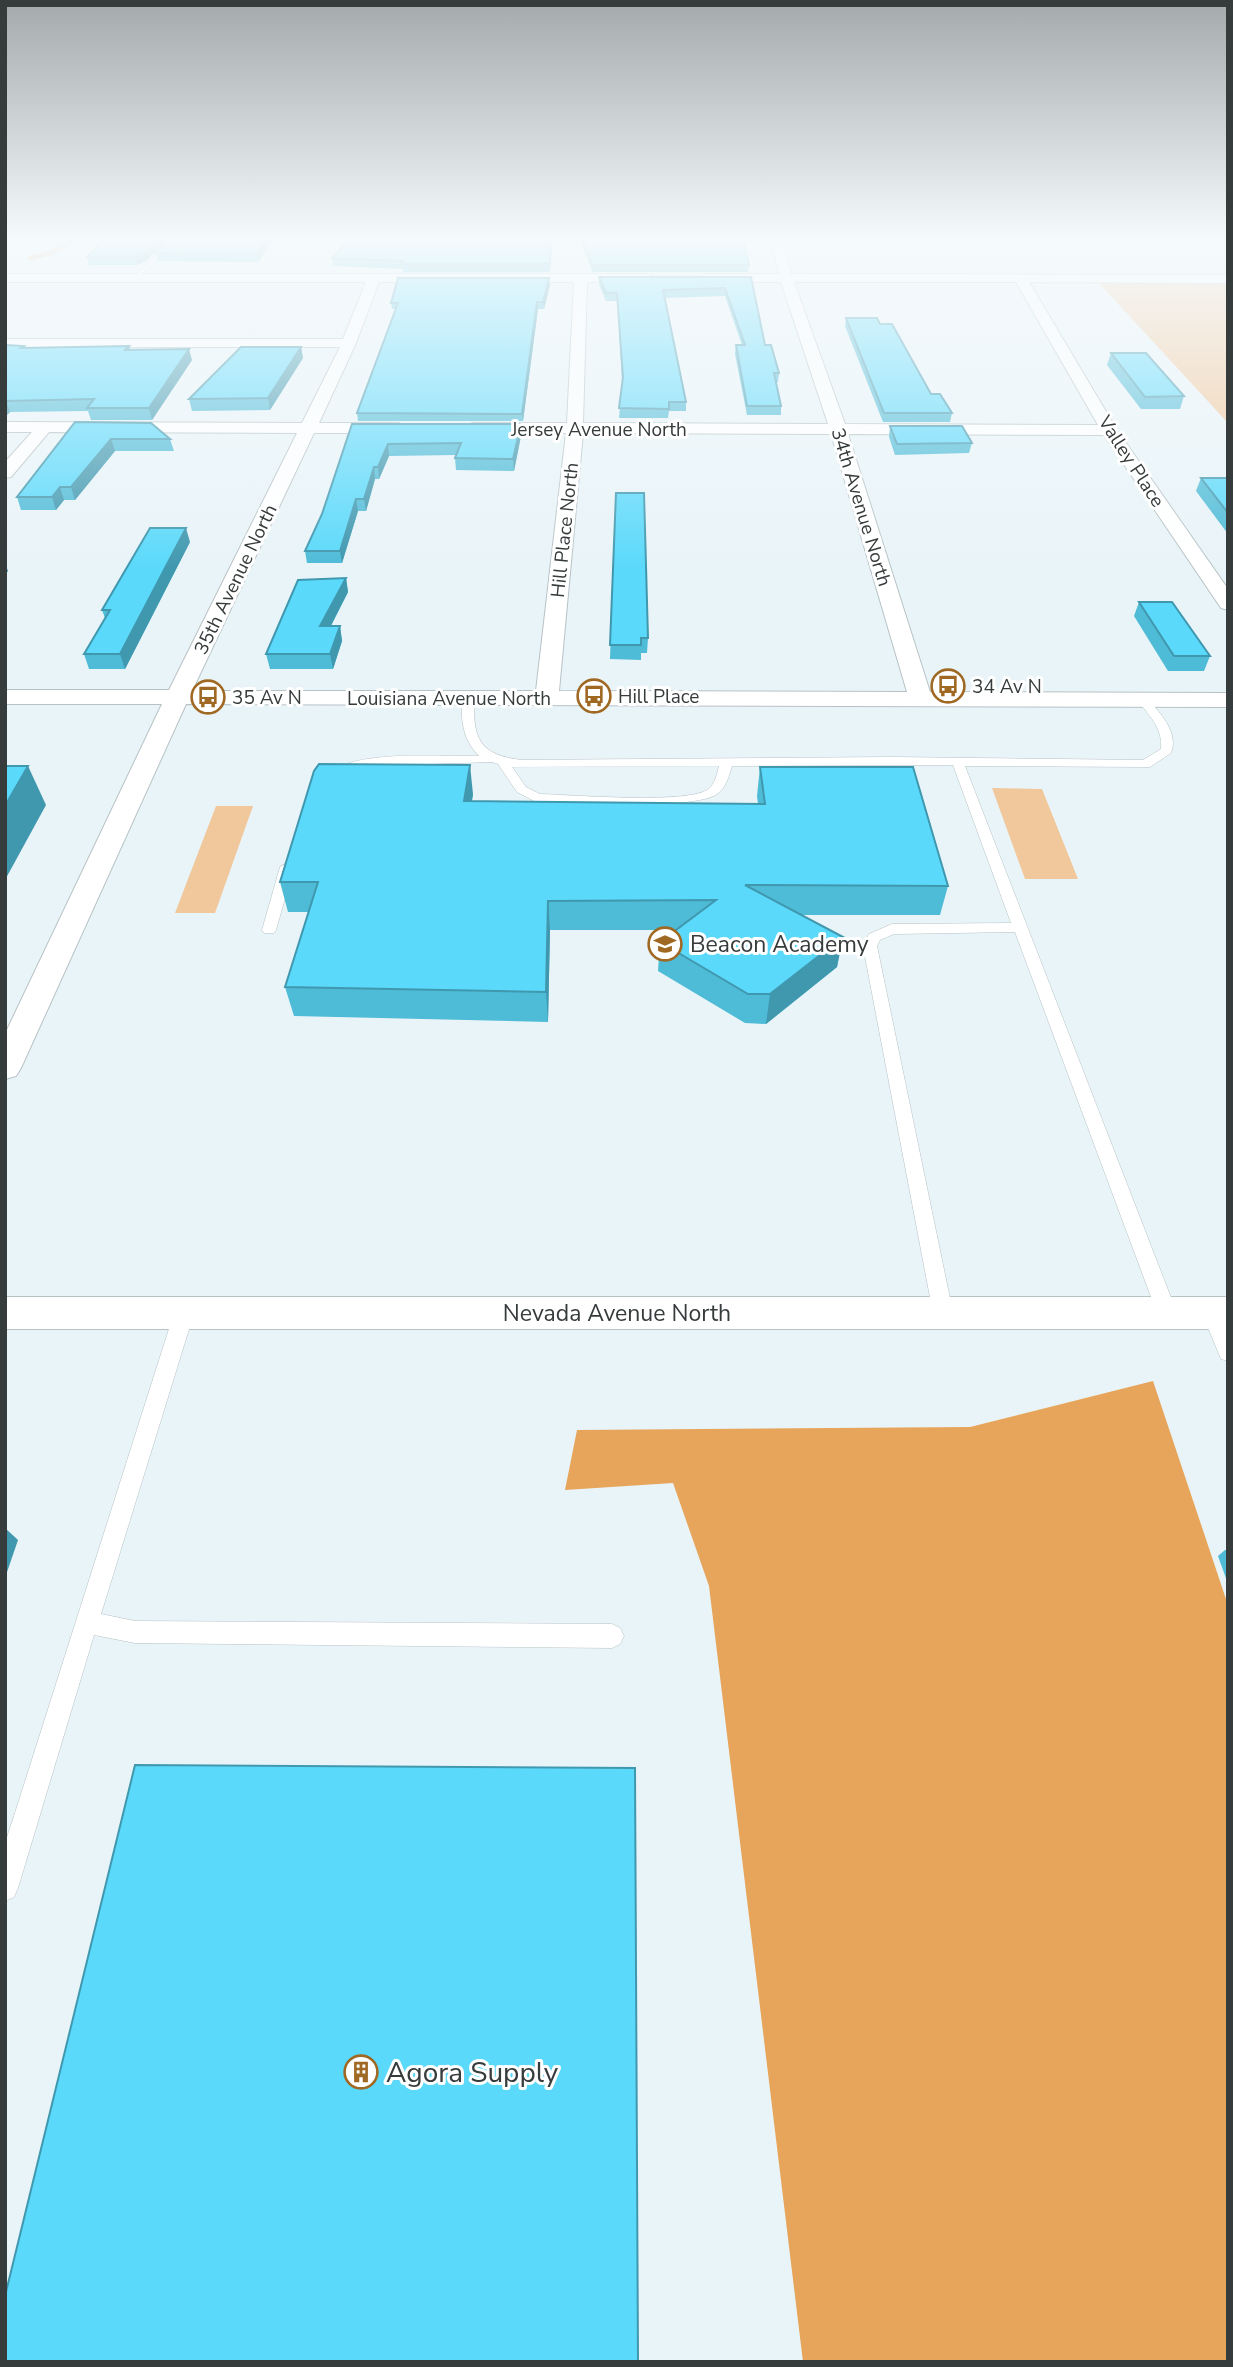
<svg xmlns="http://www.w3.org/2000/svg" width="1233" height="2367" viewBox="0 0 1233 2367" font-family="'Nunito Sans',sans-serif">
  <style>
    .green { fill: #f1c79c }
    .forest { fill: #e7a55b }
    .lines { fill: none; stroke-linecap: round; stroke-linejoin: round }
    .stream { stroke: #de9c53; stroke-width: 4.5 }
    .service-casing { stroke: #b7c2c5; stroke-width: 1 }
    .minor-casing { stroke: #b7c2c5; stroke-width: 2 }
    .tertiary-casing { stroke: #b7c2c5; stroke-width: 2 }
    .service { fill: #fff; fill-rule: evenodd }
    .minor { fill: #fff; fill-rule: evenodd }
    .tertiary { fill: #fff; fill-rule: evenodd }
    .wall { fill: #4ebbd7 }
    .shaded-wall { fill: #4098af }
    .building { fill: #5bd9fa; stroke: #4098af; stroke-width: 2 }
    .labels { text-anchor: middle; stroke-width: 6; stroke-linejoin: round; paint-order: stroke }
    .far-street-label { font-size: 19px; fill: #363b3c; stroke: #fff }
    .far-poi-label { font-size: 19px; fill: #363b3c; stroke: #fff; text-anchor: start }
    .poi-label { font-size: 23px; fill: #363b3c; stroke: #fff; text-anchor: start }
    .street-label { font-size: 23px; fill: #363b3c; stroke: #fff }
    .near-poi-label { font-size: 28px; fill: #363b3c; stroke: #fff; text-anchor: start }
  </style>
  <rect width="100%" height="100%" fill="#e9f4f8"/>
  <g class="green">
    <polygon points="1098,282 1228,282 1228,423"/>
    <polygon points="992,788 1042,789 1078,879 1025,879"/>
    <polygon points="216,806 253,806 215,913 175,913"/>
  </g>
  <polygon class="forest" points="1153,1381 1228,1605 1228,2362 803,2362 709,1586 673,1483 565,1490 577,1430 970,1427"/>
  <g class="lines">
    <polyline class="stream" points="30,258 51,253 80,237"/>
    <defs>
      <g id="service">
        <polygon points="173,237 179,237 137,279 133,279"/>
        <path d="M 468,695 L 474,698 C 473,739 479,755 522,760 L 892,757 L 1143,760 L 1161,749 C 1163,728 1149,715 1137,700 L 1147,698 C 1160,713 1179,732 1171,753 L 1150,767 L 965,766 L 1177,1313 L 1174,1319 L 1167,1321 L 1160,1319 L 1157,1313 L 1015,932 L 894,934 L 880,940 L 877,946 L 953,1313 L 950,1319 L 943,1321 L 936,1319 L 933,1313 L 863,946 L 869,934 L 892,924 L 1011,923 L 953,765 L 732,766 C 729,776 726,788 717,794 C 699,809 560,806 534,801 L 517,792 L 498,764 L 492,762 L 368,766 L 357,767 L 332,779 L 326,775 C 353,749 441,757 479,756 C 462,739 461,720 462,698 ZM 719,766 C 717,774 715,785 707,790 C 685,804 572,795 540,794 L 526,787 L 512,767 Z"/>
        <polygon points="287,863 294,867 276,930 274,933 264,933 262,930 280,867"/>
        <polygon points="184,1305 191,1307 194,1313 101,1614 135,1621 612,1624 620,1628 624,1636 620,1644 612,1648 135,1643 94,1635 18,1888 14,1897 5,1901 5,1843 14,1816 174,1313 177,1307"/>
        <polygon points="1212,1305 1219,1307 1228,1328 1228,1361 1221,1359 1202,1313 1205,1307"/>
      </g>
      <g id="minor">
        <path d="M 770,237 L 782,237 L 791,274 L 1228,275 L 1228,283 L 1029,282 L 1117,430 L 1228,589 L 1228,610 L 1221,608 L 1104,435 L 848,434 L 930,692 L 1228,693 L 1228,707 L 186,704 L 21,1068 L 16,1076 L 5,1079 L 5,1034 L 162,704 L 5,704 L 5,690 L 169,690 L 297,433 L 49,432 L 11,477 L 5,478 L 5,462 L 32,432 L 5,432 L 5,422 L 302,423 L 340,347 L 5,347 L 5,339 L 343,339 L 366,282 L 5,282 L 5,274 L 647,274 L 652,275 L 652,281 L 587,282 L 583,423 L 828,424 L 781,282 L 703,282 L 697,278 L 703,274 L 779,274 ZM 379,282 L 574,282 L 567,423 L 472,423 L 464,428 L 472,433 L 566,433 L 536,691 L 192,691 L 314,433 L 399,433 L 407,428 L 399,423 L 319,423 L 356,343 ZM 794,282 L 1016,282 L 1098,425 L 845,424 ZM 583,433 L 831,434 L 907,692 L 559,691 Z"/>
        <rect x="5" y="1297" width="1223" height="32"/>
      </g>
      <polygon id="tertiary" points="8,237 23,237 5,249"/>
    </defs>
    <use href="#service" class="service-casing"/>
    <use href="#minor" class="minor-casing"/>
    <use href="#tertiary" class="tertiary-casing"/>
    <use href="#service" class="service"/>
    <use href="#minor" class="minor"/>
    <use href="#tertiary" class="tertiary"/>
  </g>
  <g class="wall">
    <polygon points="108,237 171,237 146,261 137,265 89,265 87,257"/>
    <polygon points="173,237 552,237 550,272 403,272 403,269 333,266 332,258 350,239 273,239 258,262 158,261 156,253"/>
    <polygon points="578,237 742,237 749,265 748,272 593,272"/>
    <polygon points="599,277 751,277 765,345 779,373 778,382 776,382 781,406 781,415 747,415 735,354 736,345 742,345 725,296 664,298 686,402 686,411 669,411 668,418 619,418 622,381 617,301 606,301 599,285"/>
    <polygon points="550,285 544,309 538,309 523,421 358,421 357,413 396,309 392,309 391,303"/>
    <polygon points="846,318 880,324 931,394 952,413 950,422 883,422 845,326"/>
    <polygon points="5,345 24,346 25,348 129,346 131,350 192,360 152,420 91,420 88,411 10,412 5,417"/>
    <polygon points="301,347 303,358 270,410 192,411 189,399"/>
    <polygon points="1111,353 1184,396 1180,409 1141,409 1107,365"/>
    <polygon points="75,422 170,439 174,451 115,451 75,500 64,500 56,510 21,510 17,497"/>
    <polygon points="352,424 521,436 514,471 456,470 455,458 456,455 389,456 379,479 375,479 366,511 358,511 342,563 307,563 305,551 322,514"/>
    <polygon points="890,426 972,443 969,453 895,455 889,437"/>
    <polygon points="1201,478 1228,478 1228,534 1196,491"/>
    <polygon points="616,493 648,638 647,653 641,653 641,660 610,659"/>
    <polygon points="190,542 125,669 89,669 84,654 105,618 102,610"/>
    <polygon points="346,578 348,592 331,626 340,626 342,641 333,669 270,669 266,654"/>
    <polygon points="1139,602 1210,656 1204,671 1168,671 1134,616"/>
    <polygon points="760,767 948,886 940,915 801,915 843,937 837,967 766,1024 745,1023 658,971 660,942 676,930 550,930 548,1022 294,1016 285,987 309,912 288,912 280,882 473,794 472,801 758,804 757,796"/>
    <polygon points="1225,1550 1228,1550 1228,1584 1218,1556"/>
  </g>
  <g class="shaded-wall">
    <polygon points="161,237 171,237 146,261 137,265 134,257"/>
    <polygon points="268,237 273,237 273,239 258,262 257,254"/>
    <polygon points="549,278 550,285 544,309 543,302"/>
    <polygon points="537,302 538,309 523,421 522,414"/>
    <polygon points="301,347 303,358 270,410 268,398"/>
    <polygon points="189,349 192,360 152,420 149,408"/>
    <polygon points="6,400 10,412 5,417 5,401"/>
    <polygon points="521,424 521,436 514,471 513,459"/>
    <polygon points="111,439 115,451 75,500 71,487"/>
    <polygon points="388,444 389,456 379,479 378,467"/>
    <polygon points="374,467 375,479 366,511 364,499"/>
    <polygon points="60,487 64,500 56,510 52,497"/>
    <polygon points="356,499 358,511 342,563 340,551"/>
    <polygon points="186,528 190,542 125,669 120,654"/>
    <polygon points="5,563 8,571 5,575"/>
    <polygon points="346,578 348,592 323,641 320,626"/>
    <polygon points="340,626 342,641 333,669 330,654"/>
    <polygon points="470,765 473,794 467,830 464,801"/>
    <polygon points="28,766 46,805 5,880 5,806"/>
    <polygon points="548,901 550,930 548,1022 546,992"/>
    <polygon points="843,937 837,967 766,1024 770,994"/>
    <polygon points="5,1528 18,1540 5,1578"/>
  </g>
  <g class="building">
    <polygon points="108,237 161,237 144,253 134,257 87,257"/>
    <polygon points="173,237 268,237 257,254 156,253"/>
    <polygon points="353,237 551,237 550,264 402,264 403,261 332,258"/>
    <polygon points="581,237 742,237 749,265 593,265"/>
    <polygon points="599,277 751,277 765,345 771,345 779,373 774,373 781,406 747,406 736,345 745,345 725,288 663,290 686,402 669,402 669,409 619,408 623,377 617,293 606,293"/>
    <polygon points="398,278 549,278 543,302 537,302 522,414 357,413 398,303 391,303"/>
    <polygon points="846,318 877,318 880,324 892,324 931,394 940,394 952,413 884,413"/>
    <polygon points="5,345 24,346 21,348 129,346 125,350 189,349 149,408 87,408 94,399 5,401"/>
    <polygon points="241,347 301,347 268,398 189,399"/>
    <polygon points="1111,353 1146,353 1184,396 1145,397"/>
    <polygon points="75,422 151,423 170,439 111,439 71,487 60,487 52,497 17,497"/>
    <polygon points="352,424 521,424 513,459 455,458 461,443 388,444 378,467 374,467 364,499 356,499 340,551 305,551 322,514"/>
    <polygon points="890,426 962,426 972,443 897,444"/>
    <polygon points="1201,478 1228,478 1228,513"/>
    <polygon points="616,493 644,493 648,638 641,638 641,645 610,645"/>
    <polygon points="150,528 186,528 120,654 84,654 110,610 102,610"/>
    <polygon points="346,578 320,626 340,626 330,654 266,654 298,580"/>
    <polygon points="1139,602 1172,602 1210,656 1174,656"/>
    <polygon points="319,764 470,765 464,801 765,804 760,767 913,767 948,886 745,885 843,937 770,994 748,994 660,942 716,900 548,901 546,992 285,987 318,882 280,882 314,771"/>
    <polygon points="5,766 28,766 5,806"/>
    <polygon points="135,1765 635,1768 638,2362 5,2362 5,2296"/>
  </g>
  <linearGradient id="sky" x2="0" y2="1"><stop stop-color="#a4aaac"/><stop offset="0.42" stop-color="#f5fafc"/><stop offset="1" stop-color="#f5fafc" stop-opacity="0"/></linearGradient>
  <rect width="1233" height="568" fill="url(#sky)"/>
  <defs>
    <symbol id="bus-ring" viewBox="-11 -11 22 22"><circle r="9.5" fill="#fff" stroke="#9f6823" stroke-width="1.5"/><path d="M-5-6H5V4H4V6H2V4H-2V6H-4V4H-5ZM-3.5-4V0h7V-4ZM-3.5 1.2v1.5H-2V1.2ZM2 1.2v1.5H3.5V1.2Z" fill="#9f6823"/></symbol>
    <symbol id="school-ring" viewBox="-11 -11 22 22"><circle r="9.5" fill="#fff" stroke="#9f6823" stroke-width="1.5"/><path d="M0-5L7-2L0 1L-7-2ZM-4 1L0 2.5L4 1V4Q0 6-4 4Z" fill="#9f6823"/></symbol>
    <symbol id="building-ring" viewBox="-11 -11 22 22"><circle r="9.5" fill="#fff" stroke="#9f6823" stroke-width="1.5"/><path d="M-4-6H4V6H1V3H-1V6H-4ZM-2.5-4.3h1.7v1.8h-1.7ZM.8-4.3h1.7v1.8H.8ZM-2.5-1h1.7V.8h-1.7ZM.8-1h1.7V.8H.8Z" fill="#9f6823"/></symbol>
  </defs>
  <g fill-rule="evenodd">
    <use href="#bus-ring" x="929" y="667" width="38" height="38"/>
    <use href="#bus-ring" x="575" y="677" width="38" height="38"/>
    <use href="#bus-ring" x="189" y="678" width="38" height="38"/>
    <use href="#school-ring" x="646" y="925" width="38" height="38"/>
    <use href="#building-ring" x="342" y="2053" width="38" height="38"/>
  </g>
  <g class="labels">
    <g class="far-street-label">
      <text x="599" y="436">Jersey Avenue North</text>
      <text transform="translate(1132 461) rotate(57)" y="7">Valley Place</text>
      <text transform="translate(862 507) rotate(73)" y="7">34th Avenue North</text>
      <text transform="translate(564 530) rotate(-84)" y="7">Hill Place North</text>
      <text transform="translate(235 579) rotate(-64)" y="7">35th Avenue North</text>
      <text x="449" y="705">Louisiana Avenue North</text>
    </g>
    <g class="far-poi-label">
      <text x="972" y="693">34 Av N</text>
      <text x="618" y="703">Hill Place</text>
      <text x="232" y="704">35 Av N</text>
    </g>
    <g class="poi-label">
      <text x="690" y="952">Beacon Academy</text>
    </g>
    <g class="street-label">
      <text x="617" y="1321">Nevada Avenue North</text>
    </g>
    <g class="near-poi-label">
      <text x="386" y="2082">Agora Supply</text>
    </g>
  </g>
  <rect width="1233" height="2367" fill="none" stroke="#363b3c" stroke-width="14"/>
</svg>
